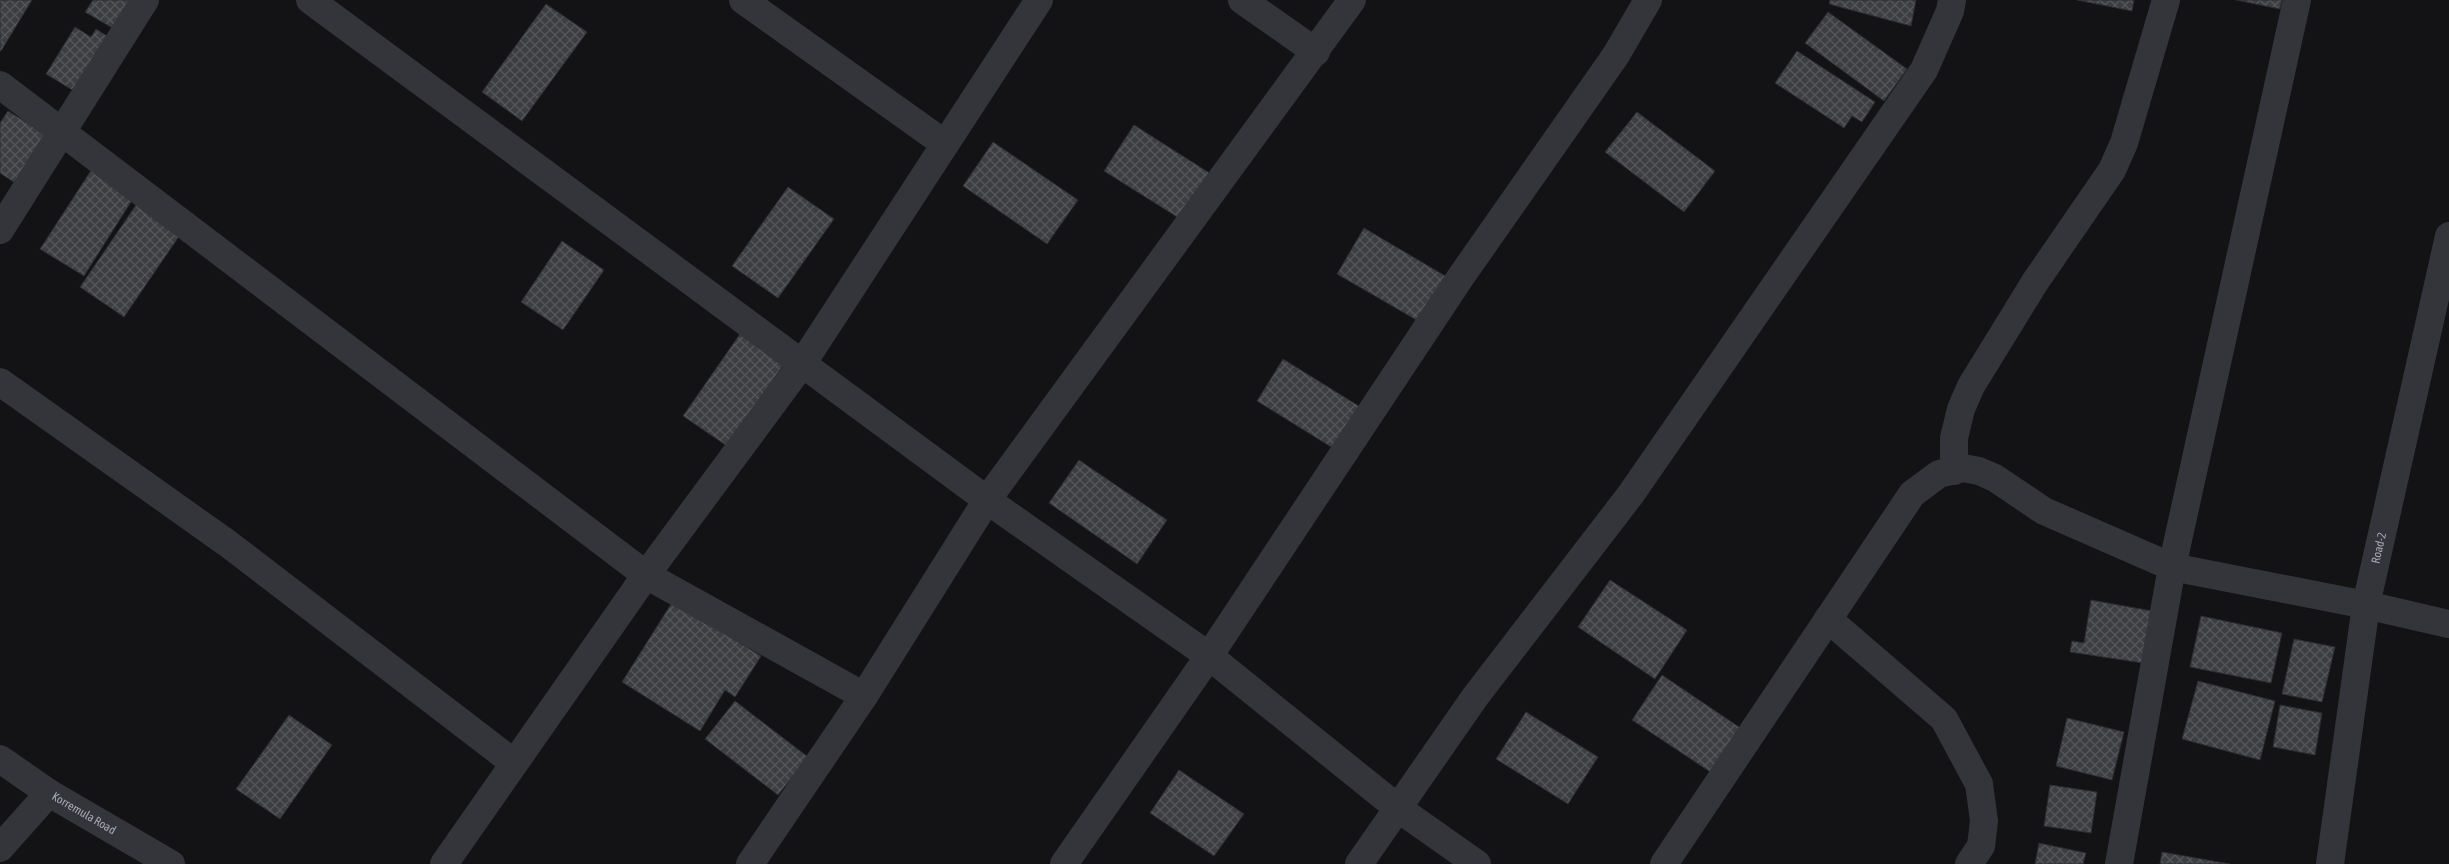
<svg xmlns="http://www.w3.org/2000/svg" width="2449" height="864" viewBox="0 0 2449 864" font-family="'Asap Condensed',sans-serif">
  <style>
    .building { fill: url(#building-cross-hatch); stroke: #2d2d31 }
    .lines { fill: none; stroke-linecap: round; stroke-linejoin: round }
    .minor { stroke: #34353a; stroke-width: 28 }
    .labels { text-anchor: middle; stroke-width: 4; stroke-linejoin: round; paint-order: stroke }
    .street-label { font-size: 12px; fill: #a5aab5; stroke: #0e0e10 }
  </style>
  <defs>
    <pattern id="building-cross-hatch" width="8" height="8" patternUnits="userSpaceOnUse" patternTransform="scale(1.25)"><rect width="8" height="8" fill="#3d3e42"/><path d="M0 0l8 8M0 8l8-8" fill="none" stroke="#56575b"/></pattern>
  </defs>
  <rect width="100%" height="100%" fill="#131315"/>
  <g class="building">
    <polygon points="0,0 32,0 1,51 0,51"/>
    <polygon points="93,0 135,0 116,30 85,12"/>
    <polygon points="1830,0 1916,0 1911,26 1829,4"/>
    <polygon points="2077,0 2134,0 2132,11"/>
    <polygon points="2236,0 2282,0 2280,9"/>
    <polygon points="546,4 587,32 522,121 482,92"/>
    <polygon points="1828,12 1907,69 1884,101 1805,43"/>
    <polygon points="75,27 91,37 96,29 113,40 79,94 46,74"/>
    <polygon points="1797,51 1875,102 1862,122 1852,116 1844,128 1775,83"/>
    <polygon points="8,111 45,134 15,183 0,173 0,123"/>
    <polygon points="1637,112 1715,171 1684,212 1605,152"/>
    <polygon points="1134,125 1211,174 1182,220 1104,171"/>
    <polygon points="993,142 1078,200 1047,244 963,186"/>
    <polygon points="94,166 136,194 84,276 40,249"/>
    <polygon points="788,187 834,219 778,298 732,266"/>
    <polygon points="136,205 161,223 184,229 124,317 80,287"/>
    <polygon points="1364,228 1447,277 1420,322 1337,274"/>
    <polygon points="562,241 604,270 563,330 521,302"/>
    <polygon points="740,334 784,364 727,446 683,416"/>
    <polygon points="1283,359 1362,408 1336,450 1257,401"/>
    <polygon points="1079,460 1167,520 1137,564 1049,503"/>
    <polygon points="1610,580 1687,630 1655,679 1578,627"/>
    <polygon points="2091,600 2152,611 2143,663 2070,652 2072,641 2084,643"/>
    <polygon points="673,601 761,656 735,697 725,690 700,731 622,682"/>
    <polygon points="2201,616 2282,633 2271,683 2190,667"/>
    <polygon points="2294,639 2335,647 2322,702 2282,694"/>
    <polygon points="1662,675 1742,729 1712,773 1632,720"/>
    <polygon points="2198,681 2275,701 2260,760 2182,739"/>
    <polygon points="735,701 808,757 778,795 705,739"/>
    <polygon points="2280,705 2322,713 2315,755 2273,747"/>
    <polygon points="1526,712 1598,757 1568,804 1496,759"/>
    <polygon points="289,715 332,745 280,819 236,789"/>
    <polygon points="2067,718 2124,732 2112,780 2056,766"/>
    <polygon points="1179,770 1244,814 1214,856 1150,813"/>
    <polygon points="2050,785 2097,792 2091,833 2044,826"/>
    <polygon points="2039,843 2086,853 2083,864 2035,864"/>
    <polygon points="2162,852 2230,864 2160,864"/>
  </g>
  <g class="lines">
    <g class="minor">
      <polyline points="310,0 987,500 1209,656 1399,809 1477,864"/>
      <polyline points="743,0 945,144"/>
      <polyline points="1242,0 1316,52"/>
      <polyline points="0,85 646,575 864,696"/>
      <polyline points="0,230 145,0"/>
      <polyline points="0,382 227,543 514,763"/>
      <polyline points="1954,471 1954,438 1961,409 1971,386 2035,282 2112,170 2124,143 2166,0"/>
      <polyline points="1828,619 1944,719 1979,784 1984,821 1981,846 1969,864"/>
      <path id="s1" d="M 0,759 L 49,793 L 171,864"/>
      <polyline points="0,848 49,793"/>
      <polyline points="444,864 646,575 802,364 1039,0"/>
      <polyline points="750,864 864,696 987,500 1352,0"/>
      <polyline points="1064,864 1209,656 1460,278 1616,55 1648,0"/>
      <polyline points="1359,864 1475,697 1631,494 1924,70 1950,11 1952,0"/>
      <polyline points="1664,864 1912,494 1939,474 1963,468 1979,471 1995,478 2044,511 2172,567 2366,605 2449,624"/>
      <polyline points="2119,864 2172,567 2297,0"/>
      <path id="s2" d="M 2330,864 L 2366,605 L 2449,236"/>
    </g>
  </g>
  <g class="labels">
    <g class="street-label">
      <text dy="4" stroke="none"><textPath href="#s2" startOffset="320">Road-2</textPath></text>
      <text dy="4" stroke="none"><textPath href="#s1" startOffset="100">Korremula Road</textPath></text>
    </g>
  </g>
</svg>
